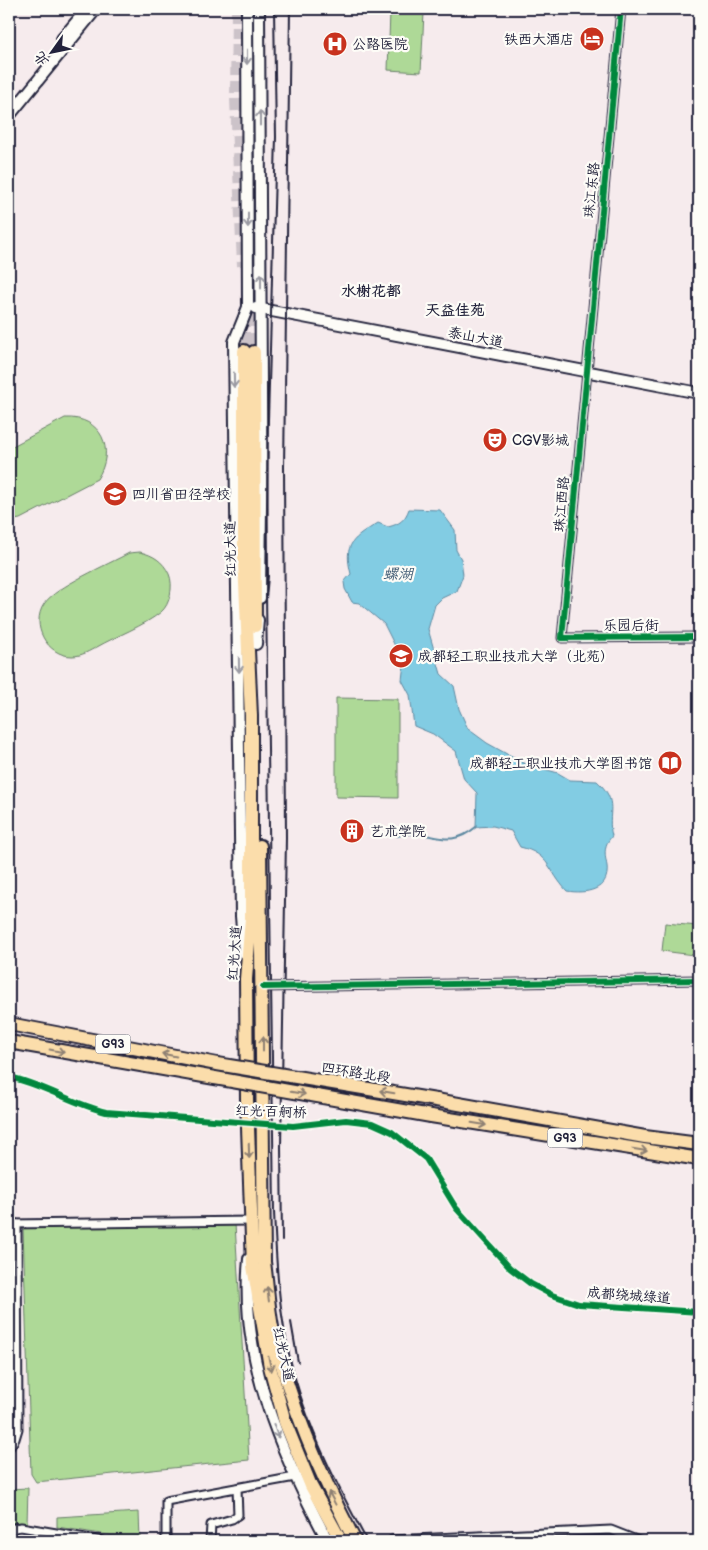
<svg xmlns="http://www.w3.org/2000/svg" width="708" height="1550" viewBox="0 0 708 1550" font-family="'Balsamiq Sans','LXGW WenKai TC',sans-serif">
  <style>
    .green { fill: #aed997; stroke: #687e69 }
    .water { fill: #82cce3; stroke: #5c88a0 }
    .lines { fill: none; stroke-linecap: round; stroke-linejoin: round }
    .stream { stroke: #5c88a0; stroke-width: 2 }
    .highway-tunnel { stroke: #ccc3c9; stroke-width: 12; stroke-dasharray: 12 6; stroke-linecap: butt }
    .street-casing { stroke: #22223b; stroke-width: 11 }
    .secondary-casing { stroke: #22223b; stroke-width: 14 }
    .highway-casing { stroke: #22223b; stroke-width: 16 }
    .street { stroke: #fdfcf7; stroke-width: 7 }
    .secondary { stroke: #fdfcf7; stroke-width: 10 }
    .highway { stroke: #fbddab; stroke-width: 12 }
    .rail { stroke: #22223b; stroke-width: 2 }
    .highway-bridge-casing { stroke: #22223b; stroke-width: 16; stroke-linecap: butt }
    .highway-bridge { stroke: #fbddab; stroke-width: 12 }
    .cycleway-casing { stroke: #fdfcf7; stroke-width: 9 }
    .cycleway { stroke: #00873e; stroke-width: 6 }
    .oneway { stroke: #9a9aa2 }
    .oneway2 { stroke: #8e8073 }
    .labels { text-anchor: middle; stroke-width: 4.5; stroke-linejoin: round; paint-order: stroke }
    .shield { fill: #fdfcf7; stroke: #646373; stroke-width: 1 }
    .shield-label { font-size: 12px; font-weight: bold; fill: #22223b }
    .poi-label { font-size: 14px; fill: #22223b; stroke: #fdfcf7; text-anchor: start }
    .street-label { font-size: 14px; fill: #22223b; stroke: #fdfcf7 }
    .neighbourhood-label { font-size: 15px; font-weight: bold; fill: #22223b; stroke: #fdfcf7 }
    .water-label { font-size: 15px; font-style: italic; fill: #445e76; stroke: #fdfcf7 }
  </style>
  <rect width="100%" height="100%" fill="#f6ebed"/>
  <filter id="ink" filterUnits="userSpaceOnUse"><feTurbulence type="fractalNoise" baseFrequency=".02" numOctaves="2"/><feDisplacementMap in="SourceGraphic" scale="10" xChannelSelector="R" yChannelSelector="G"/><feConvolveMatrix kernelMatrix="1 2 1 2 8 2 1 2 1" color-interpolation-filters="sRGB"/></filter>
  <g filter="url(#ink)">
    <g class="green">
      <polygon points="390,11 424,13 421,72 388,70"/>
      <path d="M 65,418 C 102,416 116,450 97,479 L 20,519 L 9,521 L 9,448 Z"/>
      <path d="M 140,552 C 153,555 163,561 169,574 C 174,585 170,605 161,612 C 144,626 116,636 97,647 C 89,651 82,656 72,656 C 47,656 30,625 44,604 C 55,587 109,564 129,553 Z"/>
      <polygon points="336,698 398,699 398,798 336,797"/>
      <polygon points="665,923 698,926 694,955 662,951"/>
      <polygon points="235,1224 249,1460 36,1482 31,1474 23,1228"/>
      <polygon points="28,1488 27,1524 9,1522 9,1489"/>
      <polygon points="139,1512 140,1540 57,1527 57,1517"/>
    </g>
    <path class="water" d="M 409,509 L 440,510 L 455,530 L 456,550 L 461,559 L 463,575 L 457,591 L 442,598 L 435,605 L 428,629 L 441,674 L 454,686 L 459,709 L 468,729 L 487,743 L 523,763 L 558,773 L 570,780 L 597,781 C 620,802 606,813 612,836 C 610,839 606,843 606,847 C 604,853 606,860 607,866 C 610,891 585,894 567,891 C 548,871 550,854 520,847 L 511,831 L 493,826 L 476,827 L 477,793 L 464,779 L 456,751 L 433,734 L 414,726 L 410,695 L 402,680 L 405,655 L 395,646 L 384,624 L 359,603 L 352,602 L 345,589 L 344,582 L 351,574 C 343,543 353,539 378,523 L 388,527 C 400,524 405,520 409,509 Z"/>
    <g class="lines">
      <path class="stream" d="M 397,836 C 430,826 445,853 476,827"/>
      <g class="highway-tunnel">
        <polyline points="237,9 236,99 243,266"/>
        <polyline points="252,9 254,352"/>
        <polyline points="244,314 244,351"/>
      </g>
      <defs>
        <g id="street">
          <polyline points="621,9 562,638 699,637"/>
          <polyline points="263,987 699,980"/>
          <polyline points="9,1224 252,1221"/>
          <polyline points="9,1448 15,1439 18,1429 17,1224"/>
          <polyline points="9,1535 14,1528 21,1527 103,1541"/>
          <polyline points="392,1540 611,1530 639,1541"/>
          <polyline points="166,1541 166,1501 295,1477"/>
          <polyline points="210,1541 211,1525 232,1519 238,1515 237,1488"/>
        </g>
        <g id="secondary">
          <polyline points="259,9 262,576 260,598"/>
          <polyline points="62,39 87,9"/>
          <polyline points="9,116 96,9"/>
          <polyline points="256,308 699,393"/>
          <polyline points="256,644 258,620"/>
          <polyline points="244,953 241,916 234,342 248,307 247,9"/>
          <path d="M 249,1259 C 239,1359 282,1456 328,1541"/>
        </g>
        <g id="highway">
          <polyline points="244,351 244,561 251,716 251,918 246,979 247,1100 253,1266 270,1367 285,1422 311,1486 341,1541"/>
          <polyline points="254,352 255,626"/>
          <path d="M 260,846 L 264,1262 C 267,1283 268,1306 272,1327 C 289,1403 319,1472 355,1541"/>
          <polyline points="9,1024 217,1064"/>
          <polyline points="9,1042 215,1078"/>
          <polyline points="436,1100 645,1137 699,1144"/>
          <polyline points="431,1116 699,1159"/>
        </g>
      </defs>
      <use href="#street" class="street-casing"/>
      <use href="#secondary" class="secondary-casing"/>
      <use href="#highway" class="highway-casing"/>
      <use href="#street" class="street"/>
      <use href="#secondary" class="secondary"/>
      <use href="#highway" class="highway"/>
      <g class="rail">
        <path d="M 274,9 L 276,137 L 268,420 L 266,593 L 274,1212 C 276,1256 278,1301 287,1344 C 300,1414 334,1480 367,1541"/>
        <polyline points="282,1240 281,1147 286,838 284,467 290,9"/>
        <polyline points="291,1322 298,1362"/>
      </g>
      <defs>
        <g id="highway-bridge">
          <polyline points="217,1064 436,1100"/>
          <polyline points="215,1078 431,1116"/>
        </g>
      </defs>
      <use href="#highway-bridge" class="highway-bridge-casing"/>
      <use href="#highway-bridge" class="highway-bridge"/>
      <defs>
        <g id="cycleway">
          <polyline points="621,9 562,638 699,637"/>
          <polyline points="263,987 699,980"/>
          <path d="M 9,1077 C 43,1084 72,1104 106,1112 L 293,1126 L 346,1120 L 372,1123 L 392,1132 L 426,1159 L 456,1208 L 510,1268 L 531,1284 L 552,1295 L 579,1304 L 699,1312"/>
        </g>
      </defs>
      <use href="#cycleway" class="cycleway-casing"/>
      <use href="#cycleway" class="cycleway"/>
    </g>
    <defs><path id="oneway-shaft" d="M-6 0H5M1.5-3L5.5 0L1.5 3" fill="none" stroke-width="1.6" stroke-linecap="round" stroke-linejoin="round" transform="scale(1.25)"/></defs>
    <g class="oneway">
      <use href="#oneway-shaft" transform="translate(247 57) rotate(90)"/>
      <use href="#oneway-shaft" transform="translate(260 118) rotate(-90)"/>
      <use href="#oneway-shaft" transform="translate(248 220) rotate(90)"/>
      <use href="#oneway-shaft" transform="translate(261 281) rotate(-90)"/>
      <use href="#oneway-shaft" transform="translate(234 380) rotate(89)"/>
      <use href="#oneway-shaft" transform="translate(239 665) rotate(89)"/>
      <use href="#oneway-shaft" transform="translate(276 1431) rotate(70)"/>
    </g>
    <g class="oneway2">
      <use href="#oneway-shaft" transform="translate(263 1044) rotate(-90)"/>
      <use href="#oneway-shaft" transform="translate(57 1051) rotate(11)"/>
      <use href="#oneway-shaft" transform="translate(169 1055) rotate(-169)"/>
      <use href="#oneway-shaft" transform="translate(387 1092) rotate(-171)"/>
      <use href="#oneway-shaft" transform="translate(298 1093) rotate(10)"/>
      <use href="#oneway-shaft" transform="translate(479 1124) rotate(9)"/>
      <use href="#oneway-shaft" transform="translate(640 1150) rotate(9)"/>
      <use href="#oneway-shaft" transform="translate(249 1151) rotate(88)"/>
      <use href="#oneway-shaft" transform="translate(268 1294) rotate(-97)"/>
      <use href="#oneway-shaft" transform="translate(270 1364) rotate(78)"/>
      <use href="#oneway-shaft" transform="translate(332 1498) rotate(-118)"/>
    </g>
  </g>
  <defs>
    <symbol id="hotel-disc" viewBox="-11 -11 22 22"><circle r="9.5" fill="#c8321e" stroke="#fdfcf7"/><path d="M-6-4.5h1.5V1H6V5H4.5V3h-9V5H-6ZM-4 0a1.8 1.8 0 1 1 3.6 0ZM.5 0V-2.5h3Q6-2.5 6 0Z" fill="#fff"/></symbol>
    <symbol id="hospital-disc" viewBox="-11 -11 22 22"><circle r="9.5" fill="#c8321e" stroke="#fdfcf7"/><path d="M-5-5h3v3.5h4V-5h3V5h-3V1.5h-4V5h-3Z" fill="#fff"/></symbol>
    <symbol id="theatre-disc" viewBox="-11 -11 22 22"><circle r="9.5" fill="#c8321e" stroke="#fdfcf7"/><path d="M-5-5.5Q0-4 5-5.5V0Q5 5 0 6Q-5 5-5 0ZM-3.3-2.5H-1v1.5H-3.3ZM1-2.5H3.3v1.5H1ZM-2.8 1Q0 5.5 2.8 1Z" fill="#fff"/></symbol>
    <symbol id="school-disc" viewBox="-11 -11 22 22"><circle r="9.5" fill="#c8321e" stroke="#fdfcf7"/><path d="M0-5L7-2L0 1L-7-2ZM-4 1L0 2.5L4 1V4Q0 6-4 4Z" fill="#fff"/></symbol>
    <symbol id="university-disc" viewBox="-11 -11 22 22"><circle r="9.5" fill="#c8321e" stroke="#fdfcf7"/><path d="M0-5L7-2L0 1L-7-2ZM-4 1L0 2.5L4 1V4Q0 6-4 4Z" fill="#fff"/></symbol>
    <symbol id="library-disc" viewBox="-11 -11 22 22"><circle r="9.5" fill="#c8321e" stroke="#fdfcf7"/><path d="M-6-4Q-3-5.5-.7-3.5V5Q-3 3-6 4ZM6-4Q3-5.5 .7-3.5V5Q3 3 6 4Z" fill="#fff"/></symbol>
    <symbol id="building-disc" viewBox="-11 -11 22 22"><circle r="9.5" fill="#c8321e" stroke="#fdfcf7"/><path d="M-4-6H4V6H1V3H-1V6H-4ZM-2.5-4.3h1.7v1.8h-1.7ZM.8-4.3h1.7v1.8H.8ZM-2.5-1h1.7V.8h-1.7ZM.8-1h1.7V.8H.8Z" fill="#fff"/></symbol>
  </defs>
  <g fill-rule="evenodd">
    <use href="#hotel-disc" x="578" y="25" width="28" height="28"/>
    <use href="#hospital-disc" x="321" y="30" width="28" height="28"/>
    <use href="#theatre-disc" x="481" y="426" width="28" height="28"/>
    <use href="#school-disc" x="101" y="480" width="28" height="28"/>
    <use href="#university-disc" x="387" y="642" width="28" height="28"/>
    <use href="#library-disc" x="656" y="749" width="28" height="28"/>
    <use href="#building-disc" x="338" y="817" width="28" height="28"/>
  </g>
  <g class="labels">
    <g class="shield">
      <rect x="95.5" y="1034.5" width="35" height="19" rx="4"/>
      <rect x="547.5" y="1128.5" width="35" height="19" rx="4"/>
    </g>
    <g class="shield-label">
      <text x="113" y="1048">G93</text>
      <text x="565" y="1142">G93</text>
    </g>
    <g class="poi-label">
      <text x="574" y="44" text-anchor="end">铁西大酒店</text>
      <text x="352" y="49">公路医院</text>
      <text x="512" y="445">CGV影城</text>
      <text x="132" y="499">四川省田径学校</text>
      <text x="418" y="661">成都轻工职业技术大学（北苑）</text>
      <text x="652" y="768" text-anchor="end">成都轻工职业技术大学图书馆</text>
      <text x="370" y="836">艺术学院</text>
    </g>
    <g class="street-label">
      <text transform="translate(591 190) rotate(-84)" y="5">珠江东路</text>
      <text transform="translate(476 337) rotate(11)" y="5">泰山大道</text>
      <text transform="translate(561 504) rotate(-85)" y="5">珠江西路</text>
      <text transform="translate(230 549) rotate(-91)" y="5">红光大道</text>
      <text x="631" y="630">乐园后街</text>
      <text transform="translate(234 953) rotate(-86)" y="5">红光大道</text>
      <text transform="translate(356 1072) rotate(9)" y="5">四环路北段</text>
      <text transform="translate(271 1111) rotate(2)" y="5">红光·百舸桥</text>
      <text transform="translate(629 1295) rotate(4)" y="5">成都绕城绿道</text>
      <text transform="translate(284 1354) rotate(78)" y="5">红光大道</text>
    </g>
    <g class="neighbourhood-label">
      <text x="371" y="296">水榭花都</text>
      <text x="455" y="315">天益佳苑</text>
    </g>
    <g class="water-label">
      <text x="398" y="579">螺湖</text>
    </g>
  </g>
  <rect width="708" height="1550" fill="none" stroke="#fdfcf7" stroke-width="30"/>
  <rect x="15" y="15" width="678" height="1520" fill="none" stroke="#22223b" stroke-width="2" filter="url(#ink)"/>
  <g transform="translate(52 52) rotate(237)" stroke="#fdfcf7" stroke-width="4" paint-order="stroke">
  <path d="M0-4L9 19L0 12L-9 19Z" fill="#22223b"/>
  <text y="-8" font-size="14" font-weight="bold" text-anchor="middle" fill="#22223b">北</text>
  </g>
</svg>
